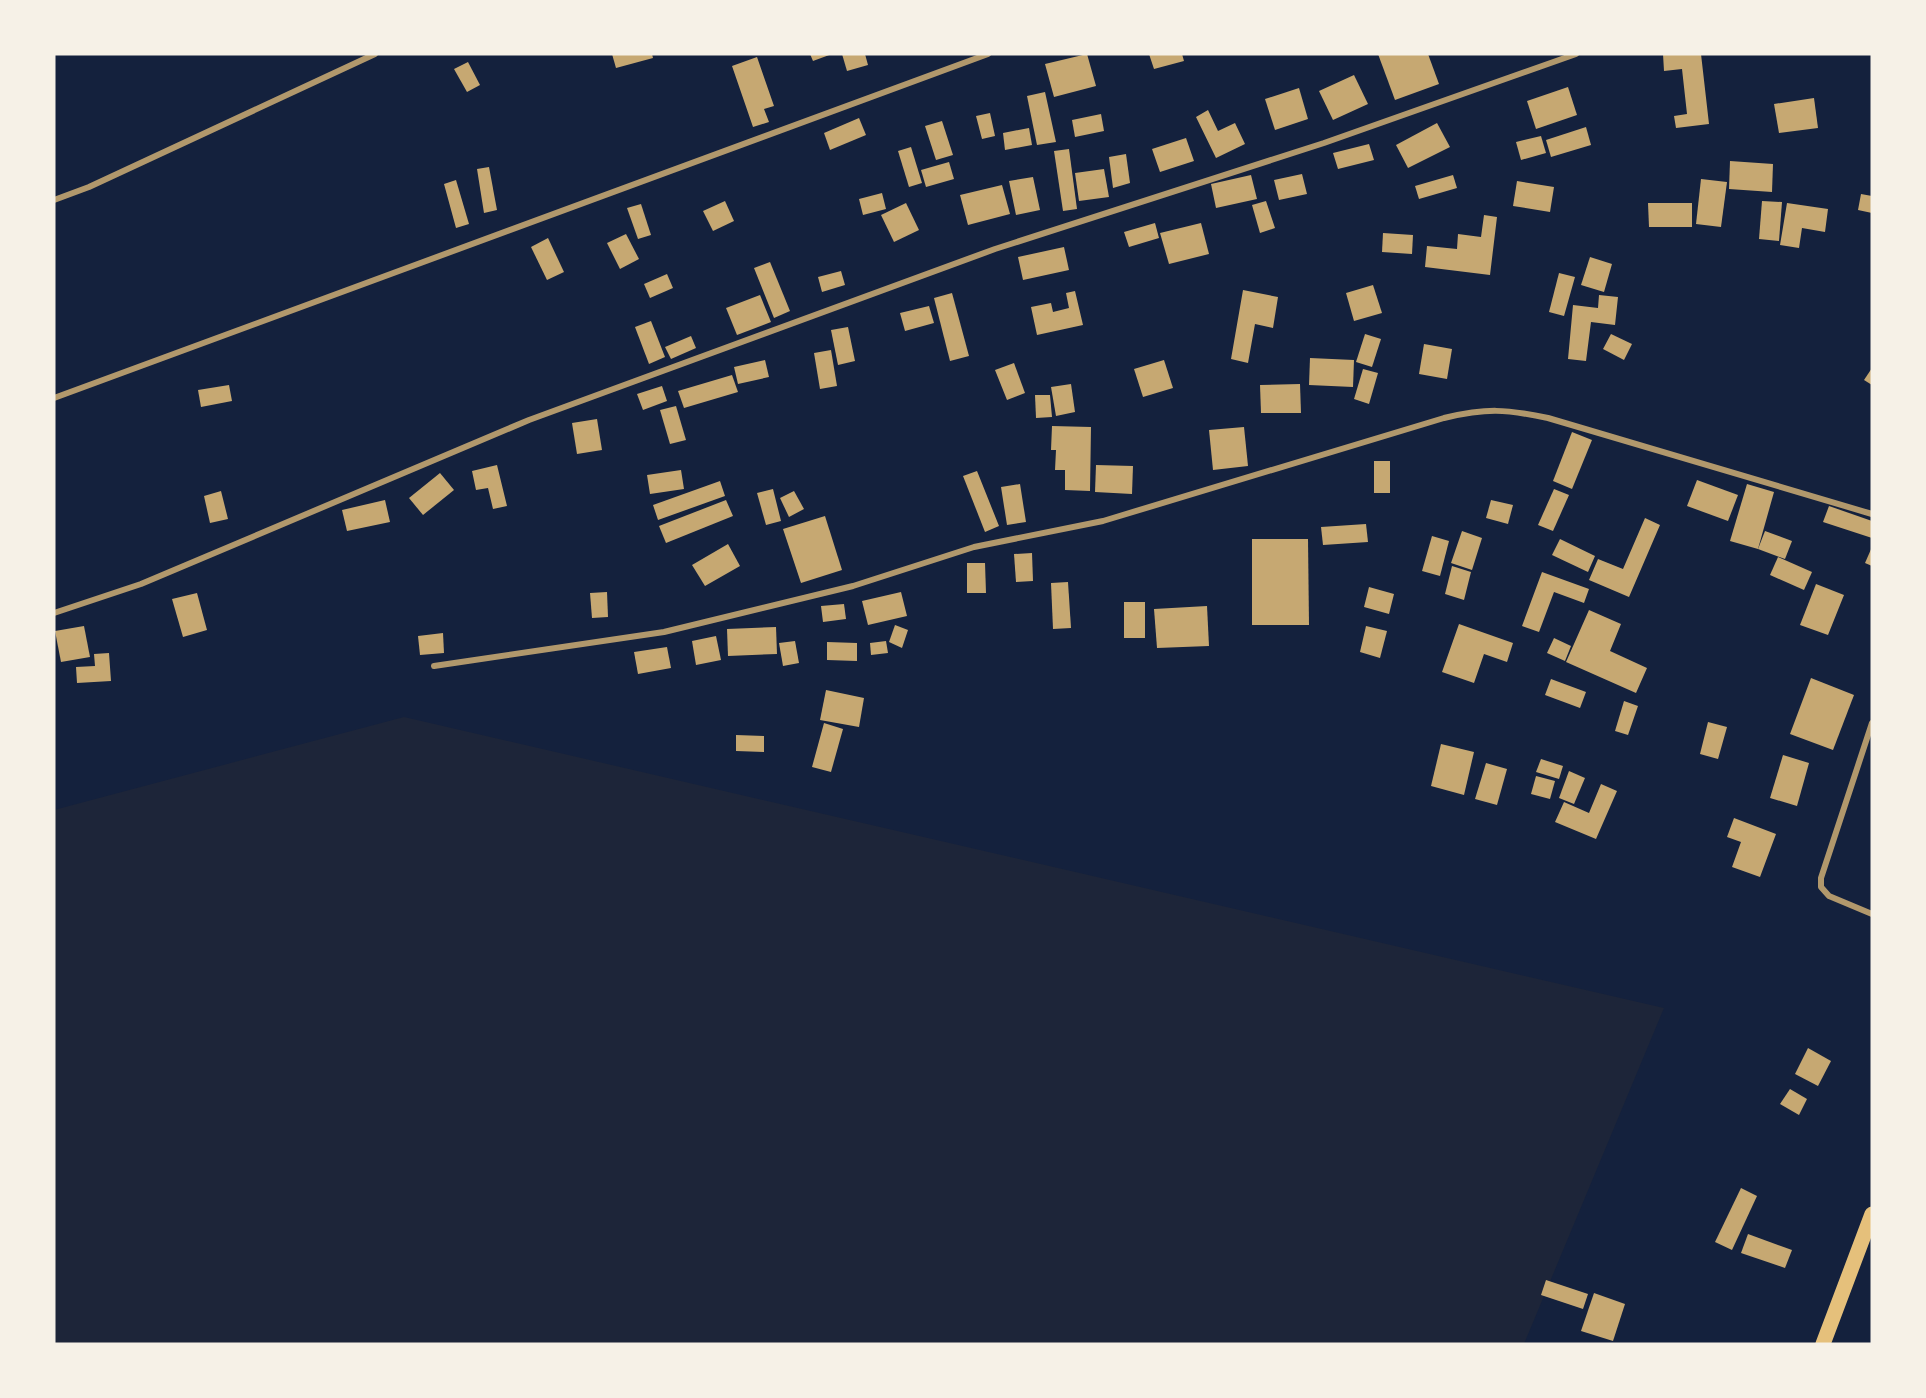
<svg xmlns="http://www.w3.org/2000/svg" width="1926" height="1398" viewBox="0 0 1926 1398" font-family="'Fira Sans Condensed',sans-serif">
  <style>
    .green { fill: #1d2539 }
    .building { fill: #c6a872 }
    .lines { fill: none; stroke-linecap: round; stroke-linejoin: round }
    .minor { stroke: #b1986c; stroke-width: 6 }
    .primary { stroke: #e5c07b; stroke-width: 15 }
  </style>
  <rect width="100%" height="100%" fill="#14213d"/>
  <polygon class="green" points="404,717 1664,1008 1524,1344 54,1344 54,810"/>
  <g class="building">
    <polygon points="612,54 652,54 653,58 616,68"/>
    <polygon points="810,54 832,54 813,61"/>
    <polygon points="842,54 865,54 868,65 847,71"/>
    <polygon points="1087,54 1096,86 1054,97 1045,64"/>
    <polygon points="1149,54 1182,54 1184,61 1154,69"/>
    <polygon points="1378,54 1428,54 1439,84 1395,100"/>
    <polygon points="1663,54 1701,54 1709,124 1676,128 1674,116 1687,114 1682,69 1664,71"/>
    <polygon points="757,57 774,106 764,109 769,122 753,127 732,66"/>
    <polygon points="468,62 480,85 467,92 454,69"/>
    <polygon points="1354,75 1368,104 1333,120 1319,91"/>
    <polygon points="1568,87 1577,115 1536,129 1527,101"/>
    <polygon points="1299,88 1308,119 1275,130 1265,99"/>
    <polygon points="1045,92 1056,142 1037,145 1027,96"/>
    <polygon points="1814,98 1818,128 1779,133 1774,104"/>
    <polygon points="1208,110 1218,131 1235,123 1245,144 1216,158 1196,117"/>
    <polygon points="990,113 995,136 982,139 976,116"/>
    <polygon points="1101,114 1104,131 1075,137 1072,120"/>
    <polygon points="859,118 866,135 830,150 824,133"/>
    <polygon points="942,121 953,155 936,160 925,126"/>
    <polygon points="1437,123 1450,147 1408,168 1396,145"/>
    <polygon points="1586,127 1591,145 1551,157 1546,140"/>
    <polygon points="1029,128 1032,145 1005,150 1003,133"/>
    <polygon points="1541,136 1546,153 1521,160 1516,142"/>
    <polygon points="1186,138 1194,161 1160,172 1152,149"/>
    <polygon points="1369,144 1374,160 1338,169 1333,153"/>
    <polygon points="911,147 922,183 909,187 898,151"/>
    <polygon points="1069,149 1077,209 1063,211 1054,151"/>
    <polygon points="1126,154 1130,183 1113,188 1109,157"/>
    <polygon points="1730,161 1773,164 1772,192 1729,189"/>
    <polygon points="949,162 954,179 926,187 921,170"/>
    <polygon points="489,167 497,210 484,213 477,169"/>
    <polygon points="1104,169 1109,197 1079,201 1075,173"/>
    <polygon points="1302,174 1307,194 1279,200 1274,180"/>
    <polygon points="1251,175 1257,199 1216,208 1211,184"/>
    <polygon points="1453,175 1457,188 1419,199 1415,186"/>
    <polygon points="1033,177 1040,210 1016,215 1009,181"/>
    <polygon points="1701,179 1727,182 1721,227 1696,224"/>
    <polygon points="456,180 469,224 456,228 444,184"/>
    <polygon points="1517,181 1554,187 1550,212 1513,206"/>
    <polygon points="1002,185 1010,214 968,225 960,195"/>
    <polygon points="882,193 886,209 863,215 859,199"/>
    <polygon points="1861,194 1872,196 1872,213 1858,210"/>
    <polygon points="725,201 734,221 713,231 703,211"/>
    <polygon points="1266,201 1275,228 1260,233 1252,205"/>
    <polygon points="1762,201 1782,202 1779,241 1759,239"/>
    <polygon points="906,203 919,230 894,242 881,215"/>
    <polygon points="1648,203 1692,203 1692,227 1649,227"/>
    <polygon points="1787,203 1828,209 1825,232 1802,228 1799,248 1780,245"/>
    <polygon points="641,204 651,235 638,239 627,208"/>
    <polygon points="1484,215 1497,217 1490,275 1425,267 1427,246 1457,249 1458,234 1481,237"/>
    <polygon points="1155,223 1159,238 1129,247 1124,232"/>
    <polygon points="1201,223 1209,254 1169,264 1160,233"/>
    <polygon points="1383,233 1413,235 1412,254 1382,252"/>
    <polygon points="626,234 639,259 620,269 607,243"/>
    <polygon points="548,238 564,272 547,280 531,247"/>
    <polygon points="1064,247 1069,270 1023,280 1018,257"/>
    <polygon points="1590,257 1612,264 1604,292 1581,285"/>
    <polygon points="770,262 790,311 774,318 754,268"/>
    <polygon points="841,271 845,285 822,292 818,277"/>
    <polygon points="1559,273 1575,277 1564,316 1549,312"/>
    <polygon points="667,274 673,288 650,298 644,284"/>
    <polygon points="1373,285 1382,313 1354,321 1346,293"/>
    <polygon points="1243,290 1278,297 1273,328 1255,324 1248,363 1231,359"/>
    <polygon points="1075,291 1083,325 1037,335 1031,307 1051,303 1053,312 1069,308 1066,293"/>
    <polygon points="952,293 969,356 950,361 934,298"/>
    <polygon points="760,295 771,322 737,335 726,308"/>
    <polygon points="1599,295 1618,297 1615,325 1591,322 1586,361 1568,359 1573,305 1598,308"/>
    <polygon points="929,306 934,323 905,331 900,313"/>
    <polygon points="651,321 665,357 649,364 635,327"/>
    <polygon points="848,327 855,361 838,365 831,330"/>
    <polygon points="1365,334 1381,339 1372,367 1356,362"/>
    <polygon points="1611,334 1632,344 1624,360 1603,349"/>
    <polygon points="691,336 696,348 671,359 665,347"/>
    <polygon points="1424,344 1452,349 1447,379 1419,374"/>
    <polygon points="831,350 837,386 820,389 814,353"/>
    <polygon points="1310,358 1354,360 1353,387 1309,385"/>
    <polygon points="765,360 769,377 738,384 734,367"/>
    <polygon points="1164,360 1173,388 1143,397 1134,369"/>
    <polygon points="1014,363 1025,393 1007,400 995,370"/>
    <polygon points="1872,368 1872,385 1864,380"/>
    <polygon points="1363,369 1378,373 1369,404 1354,399"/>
    <polygon points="732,375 738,392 684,408 678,391"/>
    <polygon points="1071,384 1075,412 1056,416 1051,387"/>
    <polygon points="1300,384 1301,413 1261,413 1260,385"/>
    <polygon points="229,385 232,401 201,407 198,390"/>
    <polygon points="662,386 667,401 643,410 637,394"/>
    <polygon points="1035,395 1050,395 1052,417 1036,418"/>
    <polygon points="676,406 686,440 670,444 660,410"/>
    <polygon points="597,419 602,450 577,454 572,423"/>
    <polygon points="1052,426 1091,427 1090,491 1065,490 1065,470 1055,470 1056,450 1051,450"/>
    <polygon points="1244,427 1248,466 1213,470 1209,430"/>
    <polygon points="1572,432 1592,440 1572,489 1553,481"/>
    <rect x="1374" y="461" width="16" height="32"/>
    <polygon points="497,465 507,506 493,509 488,488 476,490 472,471"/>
    <polygon points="1096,465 1133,466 1132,494 1095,492"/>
    <polygon points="681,470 684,489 650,494 647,475"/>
    <polygon points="977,471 999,526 985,532 963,476"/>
    <polygon points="440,473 454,490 423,515 409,498"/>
    <polygon points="1697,480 1738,495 1728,521 1687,506"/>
    <polygon points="720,481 725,496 658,520 653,505"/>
    <polygon points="1020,484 1026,522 1007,525 1001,487"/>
    <polygon points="1747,484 1774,492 1758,549 1730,541"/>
    <polygon points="773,489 781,521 766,525 757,493"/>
    <polygon points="1554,489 1569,495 1553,531 1538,525"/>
    <polygon points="221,491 228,519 210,523 204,496"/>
    <polygon points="794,491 804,509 789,517 780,498"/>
    <polygon points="385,500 390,522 347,531 342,510"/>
    <polygon points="726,500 733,516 666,543 659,526"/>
    <polygon points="1491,500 1513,505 1508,524 1486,518"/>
    <polygon points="1829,506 1872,521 1872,538 1823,522"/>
    <polygon points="825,516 842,570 801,583 783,529"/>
    <polygon points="1645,518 1660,525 1629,597 1589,580 1598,559 1623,569"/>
    <polygon points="1366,524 1368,542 1323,545 1321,527"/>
    <polygon points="1462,531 1482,538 1472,570 1451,563"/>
    <polygon points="1765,531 1792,541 1785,559 1758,549"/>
    <polygon points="1432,536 1449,541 1440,576 1422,571"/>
    <polygon points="1252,539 1308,539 1309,625 1252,625"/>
    <polygon points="1560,539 1595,556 1588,572 1552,555"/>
    <polygon points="728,544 740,566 705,586 692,565"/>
    <polygon points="1872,547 1872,566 1865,563"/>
    <polygon points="1032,553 1033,581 1016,582 1014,554"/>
    <polygon points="1778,557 1812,572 1804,590 1770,575"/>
    <polygon points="967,563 985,563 986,593 967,593"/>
    <polygon points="1452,566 1471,572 1464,600 1445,594"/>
    <polygon points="1542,572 1589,589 1584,603 1554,592 1539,632 1522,626"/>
    <polygon points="1068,582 1071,628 1053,629 1051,583"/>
    <polygon points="1816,584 1844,595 1828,635 1800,625"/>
    <polygon points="1369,587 1394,594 1389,614 1364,607"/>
    <polygon points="607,592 608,617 592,618 590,593"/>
    <polygon points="901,592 907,616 868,625 862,601"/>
    <polygon points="197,593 207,630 183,637 172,599"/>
    <rect x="1124" y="602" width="21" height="36"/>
    <polygon points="844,604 846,619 823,622 821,606"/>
    <polygon points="1207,606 1209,646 1157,648 1154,609"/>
    <polygon points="1589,610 1621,624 1610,651 1647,668 1636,693 1566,662"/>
    <polygon points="1459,624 1513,643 1507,662 1484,654 1474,683 1442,672"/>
    <polygon points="895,625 908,630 902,648 889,642"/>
    <polygon points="84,626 90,657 61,662 55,631"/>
    <polygon points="1366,626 1387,631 1380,658 1360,652"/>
    <polygon points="776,627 777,654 728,656 727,629"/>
    <polygon points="443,633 444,653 420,655 418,636"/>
    <polygon points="716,636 721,660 696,665 692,641"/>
    <polygon points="1554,638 1571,646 1565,661 1547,653"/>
    <polygon points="795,641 799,663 783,666 779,643"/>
    <polygon points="886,641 888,653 871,655 870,643"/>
    <polygon points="827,642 857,643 857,661 827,660"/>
    <polygon points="667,647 671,668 638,674 634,652"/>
    <polygon points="109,653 111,681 77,683 76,667 95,666 94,654"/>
    <polygon points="1811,678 1854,695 1833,750 1790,734"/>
    <polygon points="1551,679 1586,692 1580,708 1545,695"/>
    <polygon points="826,690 864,698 859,727 820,720"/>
    <polygon points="1624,701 1638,706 1628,735 1615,731"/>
    <polygon points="1708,722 1727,727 1718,759 1700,754"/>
    <polygon points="824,723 843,729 831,772 812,767"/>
    <polygon points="736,735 764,736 764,752 736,751"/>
    <polygon points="1441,744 1474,752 1464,795 1431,786"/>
    <polygon points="1783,755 1809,763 1797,806 1770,798"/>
    <polygon points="1541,759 1563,766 1559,779 1536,772"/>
    <polygon points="1486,763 1507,769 1497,805 1475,799"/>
    <polygon points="1569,771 1585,778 1574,804 1559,798"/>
    <polygon points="1536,776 1555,781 1550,799 1531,794"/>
    <polygon points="1601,784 1617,791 1596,839 1555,822 1564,802 1589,813"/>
    <polygon points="1734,818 1776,834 1760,877 1732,867 1741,842 1727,837"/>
    <polygon points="1808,1048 1831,1061 1818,1086 1795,1074"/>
    <polygon points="1790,1089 1807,1099 1799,1115 1780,1104"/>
    <polygon points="1741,1188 1757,1196 1732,1250 1715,1242"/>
    <polygon points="1748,1234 1792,1250 1785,1268 1741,1253"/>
    <polygon points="1546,1280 1588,1294 1583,1309 1541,1295"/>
    <polygon points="1594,1293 1625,1304 1613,1341 1581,1331"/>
  </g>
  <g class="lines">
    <g class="minor">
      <polyline points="54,200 89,187 375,54"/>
      <polyline points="54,398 988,54"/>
      <polyline points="54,613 141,584 529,420 995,249 1324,143 1576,54"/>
      <path d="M 434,666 L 664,632 L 853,586 L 974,547 L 1103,521 L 1444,418 C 1487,408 1505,409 1548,418 L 1872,514"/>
      <polyline points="1872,723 1821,878 1821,887 1829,896 1872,914"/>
    </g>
    <polyline class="primary" points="1823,1344 1872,1214"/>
  </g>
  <rect width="1926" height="1398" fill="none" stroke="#f6f1e7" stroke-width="111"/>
</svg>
